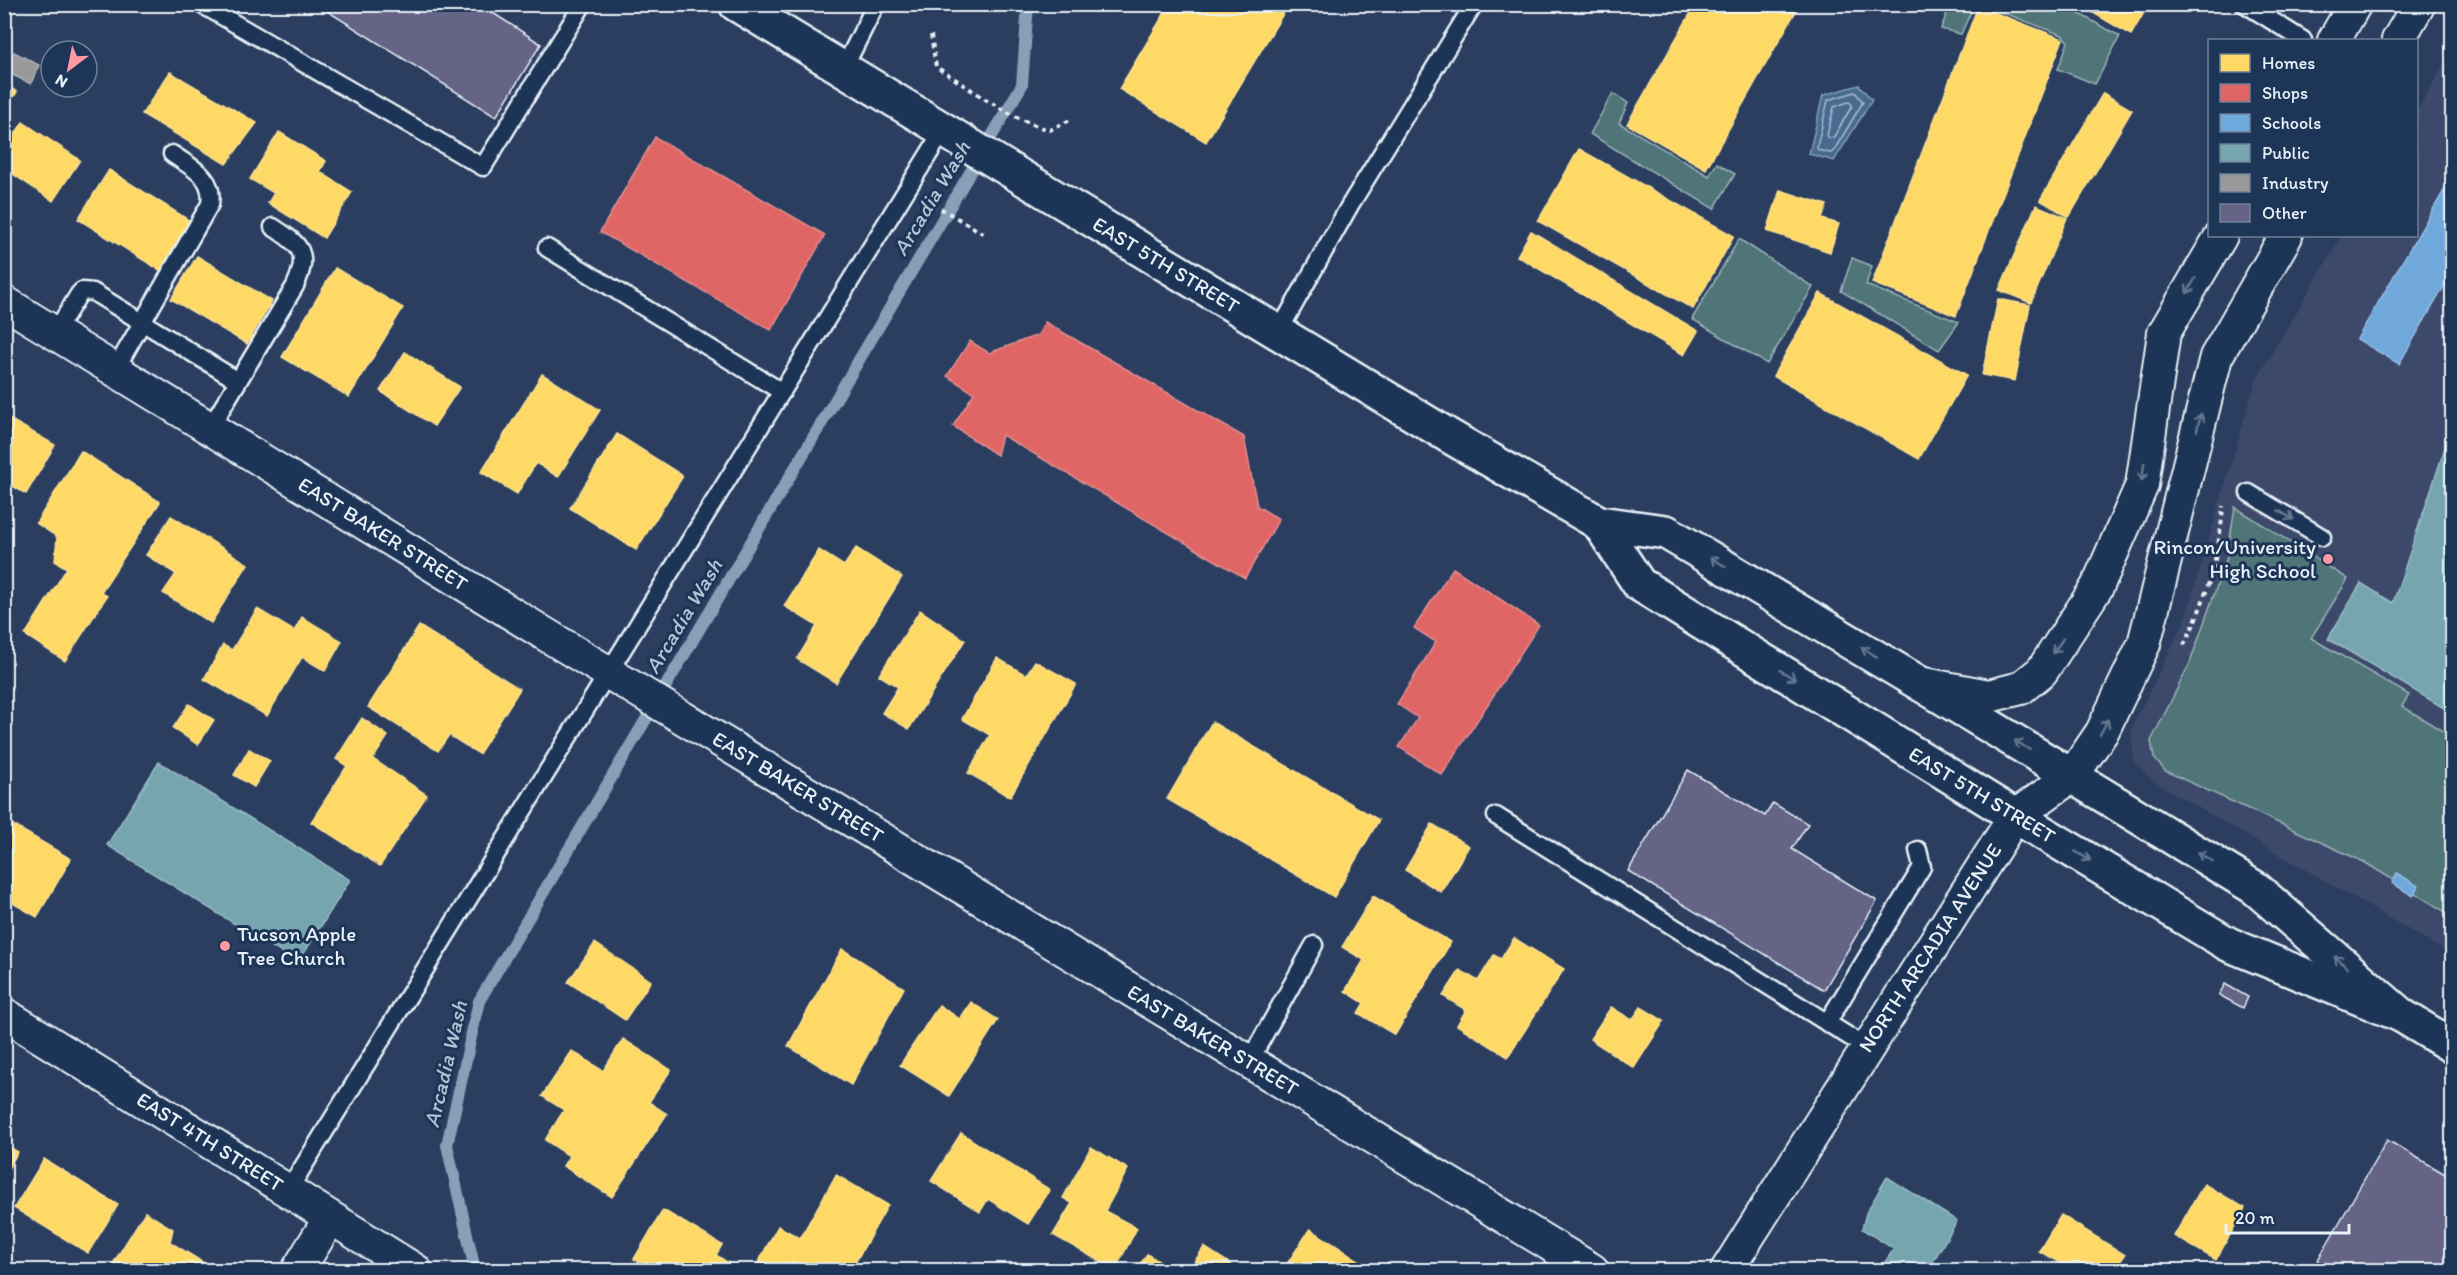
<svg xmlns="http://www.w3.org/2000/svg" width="2457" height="1275" viewBox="0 0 2457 1275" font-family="Itim,sans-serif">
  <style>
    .built { fill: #3c496b }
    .green { fill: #4f7578; stroke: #9cb3b8; stroke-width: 1.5 }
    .water { fill: #476a8e; stroke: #87a0b8; stroke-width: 1.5 }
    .homes { fill: #ffd966; stroke: #f8e092; stroke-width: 1.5 }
    .shops { fill: #e06666; stroke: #e29092; stroke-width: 1.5 }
    .schools { fill: #6fa8dc; stroke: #93bee4; stroke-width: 1.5 }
    .public { fill: #76a5af; stroke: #98bcc5; stroke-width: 1.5 }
    .industry { fill: #999; stroke: #b1b3b6; stroke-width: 1.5 }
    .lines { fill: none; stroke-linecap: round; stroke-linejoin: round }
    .shore { stroke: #a8bbce; stroke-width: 1.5 }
    .stream { stroke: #87a0b8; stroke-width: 12 }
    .building { fill: #656486; stroke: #e8f1f8; stroke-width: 1.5 }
    .service-casing { stroke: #e8f1f8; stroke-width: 21 }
    .minor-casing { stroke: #e8f1f8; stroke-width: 36 }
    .tertiary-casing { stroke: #e8f1f8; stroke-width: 38 }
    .path { stroke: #e8f1f8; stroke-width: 4; stroke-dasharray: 4.5 4.5; stroke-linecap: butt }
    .service { stroke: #1d3557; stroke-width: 16 }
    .minor { stroke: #1d3557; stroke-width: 32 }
    .tertiary { stroke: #1d3557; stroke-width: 33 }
    .oneway { stroke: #64778f }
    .poi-dot { fill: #ff9aa2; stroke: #1d3557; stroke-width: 2 }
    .labels { text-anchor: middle; stroke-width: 6; stroke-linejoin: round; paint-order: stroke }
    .street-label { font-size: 21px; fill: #e8f1f8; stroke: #1d3557 }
    .poi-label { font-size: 21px; fill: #e8f1f8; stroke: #1d3557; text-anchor: end }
    .water-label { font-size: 22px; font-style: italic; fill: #b0c2d3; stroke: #1d3557 }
  </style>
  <rect width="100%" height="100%" fill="#2b3e60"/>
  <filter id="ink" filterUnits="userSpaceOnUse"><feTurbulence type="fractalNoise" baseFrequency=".0167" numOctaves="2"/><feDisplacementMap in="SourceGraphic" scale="12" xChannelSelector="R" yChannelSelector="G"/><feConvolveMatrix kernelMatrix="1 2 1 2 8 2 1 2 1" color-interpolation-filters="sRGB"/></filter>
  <g filter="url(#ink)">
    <polygon class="built" points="2452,50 2452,955 2153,781 2133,761 2132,727 2184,622 2256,380 2342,236 2416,236 2417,111"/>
    <g class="green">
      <polygon points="1950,5 1974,5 1961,34 1941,29"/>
      <polygon points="1983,5 2063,5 2120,36 2095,84 2058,69 2068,42 2062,35"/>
      <polygon points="1613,93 1628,103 1619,123 1709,176 1717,163 1735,174 1714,209 1590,134"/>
      <polygon points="1739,239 1813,287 1767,364 1692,319"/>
      <polygon points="1852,258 1872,266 1866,285 1959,322 1939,350 1841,291"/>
      <polygon points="2235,507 2348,579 2311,638 2409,695 2402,706 2452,737 2452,916 2364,862 2165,771 2154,758 2151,741 2190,663 2227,557"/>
    </g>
    <polygon class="water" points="1859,85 1872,100 1834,161 1809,154 1823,95"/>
    <g class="homes">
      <polygon points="1170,4 1289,4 1206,142 1119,89"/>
      <polygon points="1696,4 1800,4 1706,169 1627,124"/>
      <polygon points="2078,4 2149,4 2131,35"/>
      <polygon points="1978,6 2063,39 1956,316 1872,283"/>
      <polygon points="170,72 257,123 226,164 142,114"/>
      <polygon points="4,84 17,92 4,111"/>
      <polygon points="2103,93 2132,110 2069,217 2040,200"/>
      <polygon points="23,122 80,160 53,201 4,168 4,151"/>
      <polygon points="279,132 326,161 320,172 352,192 324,238 268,203 274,193 250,179"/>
      <polygon points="1579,149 1734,236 1693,309 1538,221"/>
      <polygon points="109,170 195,224 164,273 78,219"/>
      <polygon points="1780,190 1827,205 1822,219 1839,224 1830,252 1767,231"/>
      <polygon points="2036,205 2067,218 2031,303 1999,290"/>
      <polygon points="1531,231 1698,331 1684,355 1517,256"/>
      <polygon points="197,256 272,301 247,344 171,299"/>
      <polygon points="335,268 403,308 349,397 282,357"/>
      <polygon points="1820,293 1967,375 1919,459 1773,376"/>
      <polygon points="1998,299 2030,305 2015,381 1982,375"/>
      <polygon points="405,352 460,387 434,426 380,391"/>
      <polygon points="542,374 600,410 558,477 536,463 517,494 481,472"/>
      <polygon points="4,416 55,445 26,494 4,481"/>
      <polygon points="617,434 683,476 636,550 570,508"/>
      <polygon points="81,451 160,502 101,592 107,596 65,661 25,635 67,568 55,561 57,537 36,523"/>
      <polygon points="171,516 248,564 211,623 163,593 176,574 146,555"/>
      <polygon points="856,548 902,577 836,683 797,659 817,626 784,606 819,550 844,566"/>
      <polygon points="257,609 294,631 302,617 342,641 325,671 302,657 267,716 204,679 223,645 232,650"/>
      <polygon points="920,610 965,640 909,729 882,713 898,687 879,675"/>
      <polygon points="419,626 520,689 479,754 449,735 438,751 368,707"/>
      <polygon points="997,658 1026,675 1035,661 1076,684 1010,797 968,773 990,735 962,719"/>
      <polygon points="189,704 214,720 198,745 173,728"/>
      <polygon points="362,718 388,736 373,759 427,795 380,866 311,822 347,766 336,759"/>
      <polygon points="1212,722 1379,820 1334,897 1167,799"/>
      <polygon points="249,749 270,761 254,787 234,775"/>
      <polygon points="8,822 71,859 37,917 4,898 4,827"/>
      <polygon points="1432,824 1469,846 1441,892 1405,870"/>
      <polygon points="1373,896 1451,942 1395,1035 1358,1013 1364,1003 1345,991 1364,960 1342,947"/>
      <polygon points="1514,938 1564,969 1508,1057 1457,1025 1466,1010 1443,996 1460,970 1478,981 1494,955 1501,959"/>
      <polygon points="595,943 651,981 625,1020 568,982"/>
      <polygon points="842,949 904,988 851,1085 788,1046"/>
      <polygon points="971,1002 998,1020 949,1096 900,1065 939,1005 960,1019"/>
      <polygon points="1611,1007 1632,1020 1641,1007 1664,1021 1634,1068 1590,1039"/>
      <polygon points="623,1039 671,1070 649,1102 667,1114 612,1197 563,1166 569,1156 545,1140 564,1110 542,1096 572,1051 603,1071"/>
      <polygon points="961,1133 1050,1190 1028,1224 988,1199 980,1212 931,1181"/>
      <polygon points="4,1144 18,1152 4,1175"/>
      <polygon points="1091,1147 1128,1169 1105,1211 1137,1228 1115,1270 1053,1235 1072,1203 1063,1198"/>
      <polygon points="44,1159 118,1205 88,1253 14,1208"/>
      <polygon points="836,1175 888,1205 851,1270 754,1270 778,1226 800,1238"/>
      <polygon points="2204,1184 2245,1208 2216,1260 2174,1236"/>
      <polygon points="663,1210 722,1245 716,1255 733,1266 730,1270 673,1270 666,1266 663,1270 654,1270 634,1259"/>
      <polygon points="145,1212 173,1229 170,1242 207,1265 204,1270 109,1270"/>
      <polygon points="2061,1215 2125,1255 2114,1270 2072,1270 2039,1251"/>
      <polygon points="1310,1229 1374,1270 1283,1270"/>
      <polygon points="1204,1247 1232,1265 1228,1270 1189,1270"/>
      <polygon points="1147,1254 1173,1270 1136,1270"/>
    </g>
    <g class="shops">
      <polygon points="655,137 825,235 771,330 600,232"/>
      <polygon points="1045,322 1244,437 1257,506 1279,519 1245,578 1002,435 997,455 953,426 974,393 947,376 970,341 989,353 1038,335"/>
      <polygon points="1453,568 1539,625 1442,775 1399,747 1418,718 1397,704 1436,642 1414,628"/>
    </g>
    <g class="schools">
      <polygon points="2452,177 2452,273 2399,364 2357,339"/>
      <polygon points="2397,873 2418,886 2413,896 2392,883"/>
    </g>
    <g class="public">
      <polygon points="2452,427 2452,713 2328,639 2361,583 2393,603"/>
      <polygon points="159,762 350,880 298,963 107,845"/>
      <polygon points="1887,1177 1957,1221 1928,1270 1916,1263 1912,1270 1898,1270 1885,1262 1894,1249 1862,1229 1866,1213"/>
    </g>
    <polygon class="industry" points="14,52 39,65 31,84 4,71"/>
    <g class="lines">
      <g class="shore">
        <polygon points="1855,92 1863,102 1833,152 1830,153 1818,150 1817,147 1828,100"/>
        <polygon points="1848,102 1851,103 1852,106 1833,138 1829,138 1827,135 1834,107"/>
      </g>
      <polyline class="stream" points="475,1270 447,1145 479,1001 1022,85 1028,4"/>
    </g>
    <g class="building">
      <polygon points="316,4 479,4 541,44 496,117"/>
      <polygon points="1688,770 1765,816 1773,803 1808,824 1792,849 1877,901 1824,990 1628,871"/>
      <polygon points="2225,984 2248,997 2243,1008 2219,995"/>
      <polygon points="2387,1140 2452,1178 2452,1248 2449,1254 2452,1256 2452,1270 2312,1270"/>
    </g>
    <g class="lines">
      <defs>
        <g id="service">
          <polyline points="201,4 483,167 583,4"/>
          <polyline points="2245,4 2303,40"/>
          <polyline points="843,70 876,4"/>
          <polyline points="547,248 782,392"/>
          <polyline points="55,333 79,294 82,291 93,292 238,381"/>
          <polyline points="1278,333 1350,205 1474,4"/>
          <path d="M 115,370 L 210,204 C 215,177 191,167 172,154"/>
          <path d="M 210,428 L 295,286 C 310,253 301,245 273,227"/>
          <polyline points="2249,493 2322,537"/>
          <polyline points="1496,816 1866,1047"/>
          <polyline points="1827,1023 1922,867 1918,850"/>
          <polyline points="1249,1062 1314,945"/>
          <polyline points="288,1191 943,131"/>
        </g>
        <g id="minor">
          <polyline points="2334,40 2355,4"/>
          <polyline points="2398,40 2419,4"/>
          <polyline points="4,302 558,642 1592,1270"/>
          <polyline points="1924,684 1989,696 2021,688 2042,671 2097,587 2142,485 2164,333 2221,236"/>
          <polyline points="4,1014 415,1270"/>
          <polyline points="298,1270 330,1218"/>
          <polyline points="1727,1270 2015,816 2072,776 2102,732 2144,644 2216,357 2286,236"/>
        </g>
        <g id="tertiary">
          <polyline points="736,4 1449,436 1599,523 1666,532 1939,695 2255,888 2401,1015"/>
          <polyline points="1599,523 1639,584 2015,816 2228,944 2401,1015 2452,1046"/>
        </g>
      </defs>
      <use href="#service" class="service-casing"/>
      <use href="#minor" class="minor-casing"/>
      <use href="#tertiary" class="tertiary-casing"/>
      <g class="path">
        <path d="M 931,35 L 936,67 C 972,89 1009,119 1050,130 L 1070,120"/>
        <polyline points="933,204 986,235"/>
        <path d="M 2184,645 C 2205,604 2220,553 2223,506"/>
      </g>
      <use href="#service" class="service"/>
      <use href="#minor" class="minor"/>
      <use href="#tertiary" class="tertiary"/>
    </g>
    <defs><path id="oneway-shaft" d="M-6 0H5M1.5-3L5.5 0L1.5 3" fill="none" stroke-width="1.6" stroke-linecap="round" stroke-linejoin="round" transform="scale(1.5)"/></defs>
    <g class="oneway">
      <use href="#oneway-shaft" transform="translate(2191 286) rotate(120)"/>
      <use href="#oneway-shaft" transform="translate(2199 422) rotate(-76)"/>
      <use href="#oneway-shaft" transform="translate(2143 472) rotate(98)"/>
      <use href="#oneway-shaft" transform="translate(2286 515) rotate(31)"/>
      <use href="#oneway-shaft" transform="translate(1718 562) rotate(-150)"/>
      <use href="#oneway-shaft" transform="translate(2058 646) rotate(124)"/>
      <use href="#oneway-shaft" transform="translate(1869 652) rotate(-149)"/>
      <use href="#oneway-shaft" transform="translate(1788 675) rotate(32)"/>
      <use href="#oneway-shaft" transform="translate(2104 727) rotate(-63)"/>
      <use href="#oneway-shaft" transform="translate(2022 745) rotate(-148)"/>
      <use href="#oneway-shaft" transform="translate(2083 856) rotate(31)"/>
      <use href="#oneway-shaft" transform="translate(2205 857) rotate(-149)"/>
      <use href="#oneway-shaft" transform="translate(2341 962) rotate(-139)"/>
    </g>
  </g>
  <g class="poi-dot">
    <circle cx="2328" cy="559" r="6"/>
    <circle cx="225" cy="946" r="6"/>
  </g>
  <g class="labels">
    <g class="street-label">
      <text transform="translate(1166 265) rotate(31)" y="7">EAST 5TH STREET</text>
      <text transform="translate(383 534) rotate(32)" y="7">EAST BAKER STREET</text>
      <text transform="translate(798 787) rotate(31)" y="7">EAST BAKER STREET</text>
      <text transform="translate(1982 795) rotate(31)" y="7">EAST 5TH STREET</text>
      <text transform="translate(1930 948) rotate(-57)" y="7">NORTH ARCADIA AVENUE</text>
      <text transform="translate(1213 1040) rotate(31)" y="7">EAST BAKER STREET</text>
      <text transform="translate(210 1142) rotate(32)" y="7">EAST 4TH STREET</text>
    </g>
    <g class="poi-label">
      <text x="2316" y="554">Rincon/University<tspan x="2316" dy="24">High School</tspan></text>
      <text x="237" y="941" text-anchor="start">Tucson Apple<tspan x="237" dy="24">Tree Church</tspan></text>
    </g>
    <g class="water-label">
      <text transform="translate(931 198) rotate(-59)" y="8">Arcadia Wash</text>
      <text transform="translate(683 616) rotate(-59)" y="8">Arcadia Wash</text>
      <text transform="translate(445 1064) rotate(-77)" y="8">Arcadia Wash</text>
    </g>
  </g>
  <rect width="2457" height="1275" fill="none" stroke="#1d3557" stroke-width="24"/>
  <rect x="12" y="12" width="2433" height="1251" fill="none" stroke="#e8f1f8" stroke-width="2" filter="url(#ink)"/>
  <rect x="2208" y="39" width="210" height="198" fill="#1d3557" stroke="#6e8097" stroke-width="1.5"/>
  <rect x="2220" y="54" width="30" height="18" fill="#ffd966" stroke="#6e8097" stroke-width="1.5"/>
  <text x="2262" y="69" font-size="18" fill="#e8f1f8">Homes</text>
  <rect x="2220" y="84" width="30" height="18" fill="#e06666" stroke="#6e8097" stroke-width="1.5"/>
  <text x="2262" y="99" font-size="18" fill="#e8f1f8">Shops</text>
  <rect x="2220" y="114" width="30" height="18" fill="#6fa8dc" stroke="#6e8097" stroke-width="1.5"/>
  <text x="2262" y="129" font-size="18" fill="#e8f1f8">Schools</text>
  <rect x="2220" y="144" width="30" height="18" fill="#76a5af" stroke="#6e8097" stroke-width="1.5"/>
  <text x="2262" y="159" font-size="18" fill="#e8f1f8">Public</text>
  <rect x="2220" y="174" width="30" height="18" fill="#999999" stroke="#6e8097" stroke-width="1.5"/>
  <text x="2262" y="189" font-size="18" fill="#e8f1f8">Industry</text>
  <rect x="2220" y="204" width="30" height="18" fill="#656486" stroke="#6e8097" stroke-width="1.5"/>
  <text x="2262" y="219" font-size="18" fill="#e8f1f8">Other</text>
  <g transform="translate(69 69) rotate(212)"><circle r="28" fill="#1d3557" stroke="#6e8097" stroke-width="1.5"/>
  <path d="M0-4.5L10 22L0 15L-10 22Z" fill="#ff9aa2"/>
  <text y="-9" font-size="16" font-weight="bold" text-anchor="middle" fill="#e8f1f8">N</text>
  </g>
  <path d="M2226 1224v9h123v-9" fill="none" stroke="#e8f1f8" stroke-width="3"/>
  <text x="2235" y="1224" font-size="18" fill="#e8f1f8" stroke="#1d3557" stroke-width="4.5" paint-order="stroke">20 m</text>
</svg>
